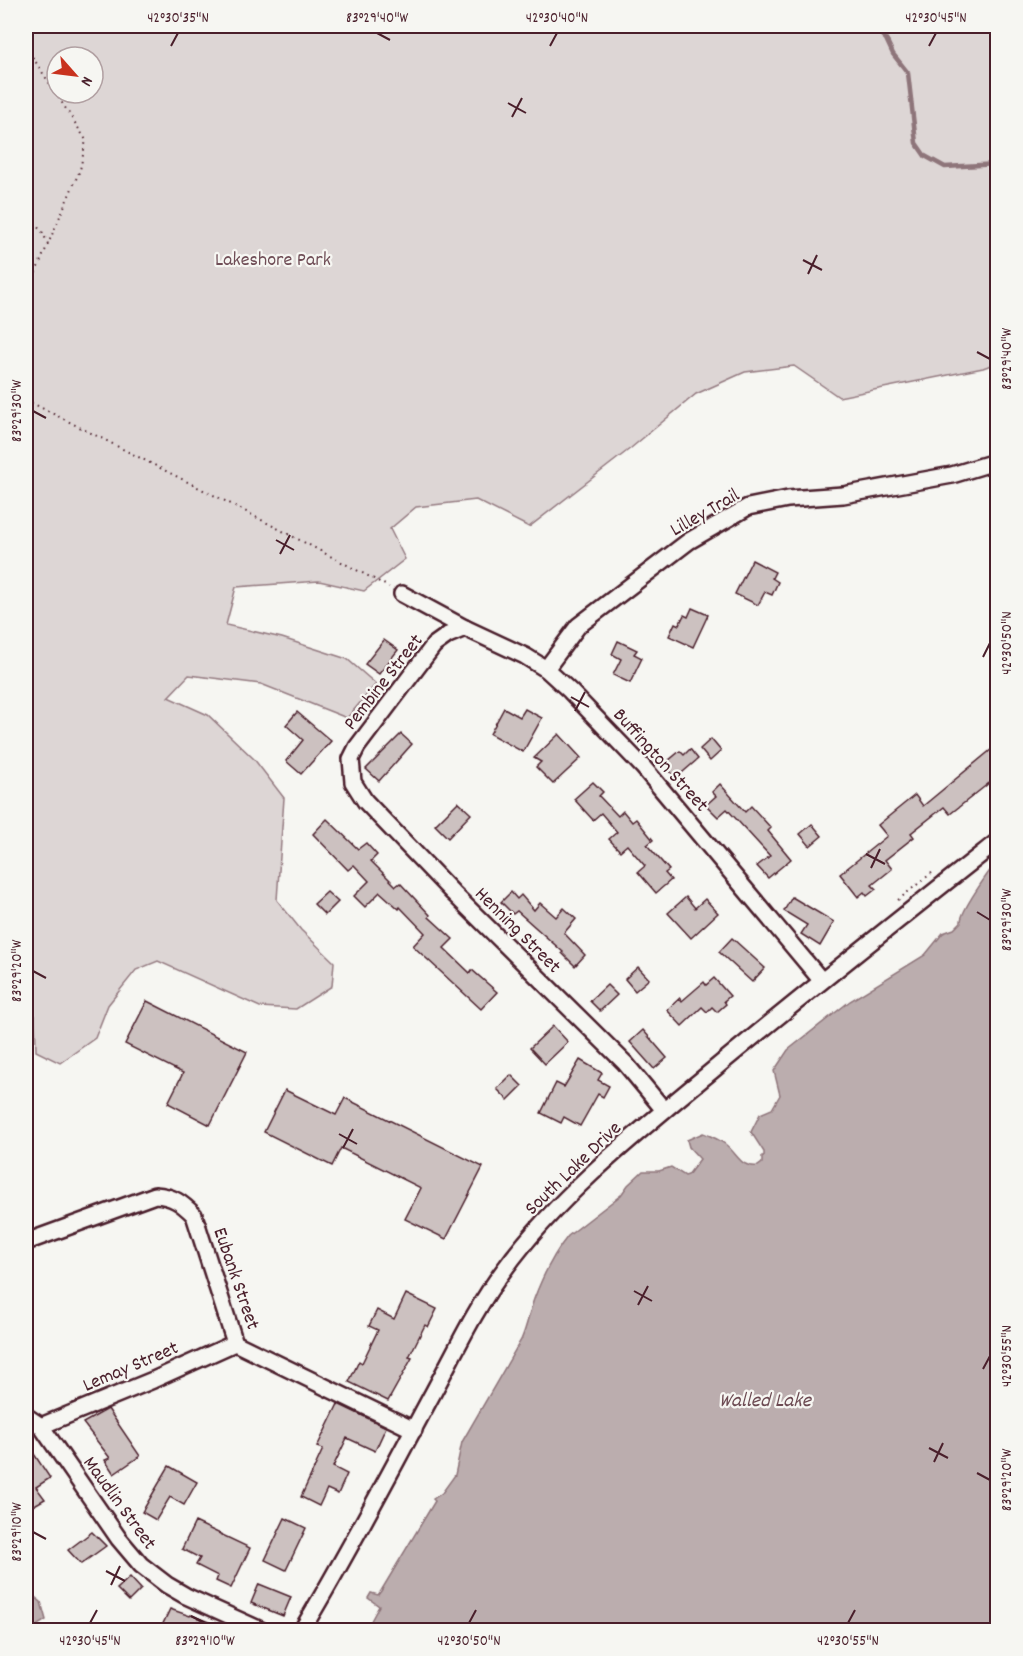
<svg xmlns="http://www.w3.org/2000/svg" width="1023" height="1656" viewBox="0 0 1023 1656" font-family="Dekko,sans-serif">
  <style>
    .green { fill: #ddd6d5; stroke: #947a80; stroke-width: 1.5; fill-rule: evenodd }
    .water { fill: #bbadae; stroke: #8e747a; stroke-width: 1.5 }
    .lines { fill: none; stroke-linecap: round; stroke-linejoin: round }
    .stream { stroke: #8e747a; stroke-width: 4.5 }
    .building { fill: #ccc1c0; stroke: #4a1f2b; stroke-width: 1.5 }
    .street-casing { stroke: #4a1f2b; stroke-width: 20 }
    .path { stroke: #4a1f2b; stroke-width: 2; stroke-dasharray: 1.5 4.5; stroke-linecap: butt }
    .street { stroke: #f6f6f2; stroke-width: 15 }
    .ticks { fill: none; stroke: #4a1f2b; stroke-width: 2 }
    .labels { text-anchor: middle; stroke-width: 4.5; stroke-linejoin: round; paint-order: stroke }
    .park-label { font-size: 20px; fill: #6f4d56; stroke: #f6f6f2 }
    .street-label { font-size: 20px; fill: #4a1f2b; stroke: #f6f6f2 }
    .water-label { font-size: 21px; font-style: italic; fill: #6c4a52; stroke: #f6f6f2 }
    .neatline { fill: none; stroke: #4a1f2b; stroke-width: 2 }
    .ticks-label { font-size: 15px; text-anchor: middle; fill: #4a1f2b }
  </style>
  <rect width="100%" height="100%" fill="#f6f6f2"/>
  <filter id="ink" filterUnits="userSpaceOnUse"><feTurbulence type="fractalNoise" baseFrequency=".0167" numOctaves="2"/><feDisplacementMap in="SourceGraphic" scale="12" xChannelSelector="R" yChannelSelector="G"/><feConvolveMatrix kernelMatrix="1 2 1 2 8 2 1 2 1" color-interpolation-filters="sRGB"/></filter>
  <g filter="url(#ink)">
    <path class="green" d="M 26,26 L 998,26 L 997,363 L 983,368 L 839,397 L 794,366 L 745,372 L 696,394 L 631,448 L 529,527 L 476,500 L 416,507 L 390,529 L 405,559 L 364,591 L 319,581 L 236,587 L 226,625 L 282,638 L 347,659 L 376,684 L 347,718 L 261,684 L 189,675 L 168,697 L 208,715 L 254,759 L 284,798 L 277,900 L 301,930 L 334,962 L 332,986 L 296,1009 L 260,1007 L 158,961 L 136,970 L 108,1005 L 95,1038 L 60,1063 L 36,1051 L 35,1015 L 26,1036 ZM 57,57 L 93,57 L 93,93 L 57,93 Z"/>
    <g class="water">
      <path d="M 997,862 L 997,1630 L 366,1630 L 379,1606 L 368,1598 L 371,1593 L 378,1595 L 381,1591 L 435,1501 L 433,1499 L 442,1493 L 455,1475 L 462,1442 L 521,1340 C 527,1327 529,1313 534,1299 C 542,1278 554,1253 568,1236 L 621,1195 L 628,1185 L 643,1171 L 659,1171 L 671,1167 L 685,1176 L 688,1175 L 700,1159 L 689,1147 L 687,1140 L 703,1133 C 711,1136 718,1139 725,1144 C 738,1154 740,1168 758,1166 L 762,1163 L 762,1156 L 764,1156 L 764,1152 L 751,1132 L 760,1114 L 772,1109 L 780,1095 L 774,1071 L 788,1050 L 850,1001 L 925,955 L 943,933 L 954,929 L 961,922 C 960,912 989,871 997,862 Z"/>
      <polygon points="26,1590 41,1602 46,1620 30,1630 26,1630"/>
    </g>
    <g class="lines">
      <polyline class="stream" points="872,26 886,39 893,54 908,73 916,143 925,156 945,167 998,164"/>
    </g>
    <g class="building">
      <polygon points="752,560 775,572 772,578 778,582 772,595 765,592 758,605 735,594"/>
      <polygon points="692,608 708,615 693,647 669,636 675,623 679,625 684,615 688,617"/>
      <polygon points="384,640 398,650 379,674 365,664"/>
      <polygon points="618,641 637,650 634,654 642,658 630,683 613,675 621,659 612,654"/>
      <polygon points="504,708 520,717 525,709 542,718 523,752 490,734"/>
      <polygon points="297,712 331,741 301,774 286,761 303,740 286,725"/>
      <polygon points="401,734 412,744 379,781 366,769"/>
      <polygon points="559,734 581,758 553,784 536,767 541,762 534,758"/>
      <polygon points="711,739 721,751 710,761 700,749"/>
      <polygon points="998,744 998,776 950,814 944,807 911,833 914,837 885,860 892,869 872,885 876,889 867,896 864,892 858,897 840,874 887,836 878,825 915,795 923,806"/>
      <polygon points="690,749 698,759 676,778 668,769 671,766 668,761 680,751 684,755"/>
      <polygon points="593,782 603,792 599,796 618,816 623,811 632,822 636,819 653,840 647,845 669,870 665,873 671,880 656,893 638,872 645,866 627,845 620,851 609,839 617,832 601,813 593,820 574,799"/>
      <polygon points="720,784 745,812 751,806 771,828 768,831 791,859 768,878 757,866 770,856 727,809 718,817 706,805 716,796 712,792"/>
      <polygon points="458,802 471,814 448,838 435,825"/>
      <polygon points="327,819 358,849 366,843 377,855 371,861 396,886 400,883 430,915 429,917 453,939 444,948 470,973 472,970 497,992 481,1009 413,946 425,933 400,907 399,909 380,892 365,907 354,896 369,881 354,865 348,870 313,834"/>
      <polygon points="812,824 822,836 810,846 800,834"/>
      <polygon points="327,892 338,902 325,915 314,904"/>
      <polygon points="511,892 517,899 521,895 534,910 540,903 556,917 564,908 576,919 564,933 585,955 575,966 562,953 563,952 517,911 513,914 501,902"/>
      <polygon points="686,897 695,908 705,899 718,913 691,938 668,913"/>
      <polygon points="792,897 834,922 820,946 801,934 807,925 784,911"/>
      <polygon points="732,938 765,968 752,982 719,952"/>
      <polygon points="638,967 649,979 635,991 625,979"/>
      <polygon points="714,978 730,996 724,1001 726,1004 717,1012 712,1007 707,1012 702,1007 682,1026 667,1010 680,998 682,1001 704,982 706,985"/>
      <polygon points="607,985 617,995 600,1011 590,1001"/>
      <polygon points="147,1001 247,1052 210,1125 168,1103 183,1073 125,1044"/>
      <polygon points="553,1026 568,1042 545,1064 530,1048"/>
      <polygon points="643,1030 667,1058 654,1069 630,1042"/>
      <polygon points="580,1060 602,1073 598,1080 609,1086 603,1097 598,1094 580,1126 564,1117 561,1123 541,1113 556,1083 564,1087"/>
      <polygon points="511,1075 522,1086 508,1100 497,1089"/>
      <polygon points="285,1090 336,1115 345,1098 483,1167 446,1239 405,1219 421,1188 341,1148 332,1166 264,1132"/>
      <polygon points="406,1294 437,1309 428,1327 425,1325 409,1357 412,1358 388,1401 349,1382 359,1361 362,1363 378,1330 369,1326 377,1310 394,1319"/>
      <polygon points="338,1404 386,1427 375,1451 347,1438 333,1467 347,1474 338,1494 327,1489 319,1506 301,1497 323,1449 317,1447"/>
      <polygon points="108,1409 140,1456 114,1474 105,1460 110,1458 83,1423"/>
      <polygon points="26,1442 50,1478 36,1487 45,1499 31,1507 26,1500"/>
      <polygon points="169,1466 197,1482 184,1505 170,1497 156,1520 142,1512"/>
      <polygon points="285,1518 306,1528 286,1570 265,1560"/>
      <polygon points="195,1522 250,1548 231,1588 216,1581 218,1576 196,1565 200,1558 182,1549"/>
      <polygon points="92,1532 106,1546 81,1564 68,1550"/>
      <polygon points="130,1577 141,1589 129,1601 117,1589"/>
      <polygon points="259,1584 291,1597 283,1616 251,1603"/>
      <polygon points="170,1609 190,1616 191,1615 229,1630 160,1630"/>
    </g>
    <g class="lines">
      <defs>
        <g id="street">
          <polyline points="402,594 465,628 525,656 546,669 570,691 643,767 821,980"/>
          <polyline points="465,628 448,635 434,645 357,747 351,759 353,782 365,801 453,893 625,1063 664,1110"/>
          <polyline points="546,669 578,626 689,541 748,507 788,499 843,495 952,475 998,461"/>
          <path d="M 26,1242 L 155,1195 C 173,1196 182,1203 194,1215 L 235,1343 L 414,1430"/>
          <polyline points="26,1416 41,1426 119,1539 141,1565 167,1585 186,1596 261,1630"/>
          <polyline points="41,1426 153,1380 235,1343"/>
          <path d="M 302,1630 C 349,1552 391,1471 434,1391 C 456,1350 476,1307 504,1270 C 558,1195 642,1129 713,1070 C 807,992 902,917 998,841"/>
        </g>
      </defs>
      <use href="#street" class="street-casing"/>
      <g class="path">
        <polyline points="26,47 86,140 80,170 26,295"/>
        <polyline points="26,214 43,233 48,244"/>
        <polyline points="26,400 233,505 389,587"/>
        <polyline points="898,900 933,872"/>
      </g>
      <use href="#street" class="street"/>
    </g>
  </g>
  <path class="ticks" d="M 377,33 L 390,40M 171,46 L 178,33M 550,46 L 557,33M 929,46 L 936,33M 508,103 L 526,113M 512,117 L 522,98M 803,260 L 822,270M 808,274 L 817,255M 977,352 L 990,359M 33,411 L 46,418M 276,540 L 294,550M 280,554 L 290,535M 983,657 L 990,643M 571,697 L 589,707M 575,711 L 585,692M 866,854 L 885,864M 871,868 L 880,849M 977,912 L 990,920M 33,971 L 46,978M 339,1134 L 357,1144M 343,1148 L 353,1129M 634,1291 L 652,1301M 638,1305 L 648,1286M 983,1369 L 990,1356M 929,1448 L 948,1458M 934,1462 L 943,1443M 977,1473 L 990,1480M 33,1532 L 46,1539M 106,1571 L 125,1581M 111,1585 L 120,1566M 191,1616 L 205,1623M 90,1623 L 97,1610M 469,1623 L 476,1610M 848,1623 L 855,1610"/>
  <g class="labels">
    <g class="park-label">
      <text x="273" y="265">Lakeshore Park</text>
    </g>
    <g class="street-label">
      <text transform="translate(704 511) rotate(-30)" y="7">Lilley Trail</text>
      <text transform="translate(382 681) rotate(-52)" y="7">Pembine Street</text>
      <text transform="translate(662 759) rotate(48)" y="7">Buffington Street</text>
      <text transform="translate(519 929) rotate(45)" y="7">Henning Street</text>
      <text transform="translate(572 1167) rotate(-44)" y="7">South Lake Drive</text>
      <text transform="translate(238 1278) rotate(71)" y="7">Eubank Street</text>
      <text transform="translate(130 1365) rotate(-23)" y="7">Lemay Street</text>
      <text transform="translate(121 1502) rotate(54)" y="7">Maudlin Street</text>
    </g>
    <g class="water-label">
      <text x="765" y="1406">Walled Lake</text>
    </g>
  </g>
  <rect width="1023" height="1656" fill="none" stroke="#f6f6f2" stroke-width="66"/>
  <g transform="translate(75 75) rotate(118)"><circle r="28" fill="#f6f6f2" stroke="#b1a0a2" stroke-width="1.5"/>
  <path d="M0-4.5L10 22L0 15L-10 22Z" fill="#c8321e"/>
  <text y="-9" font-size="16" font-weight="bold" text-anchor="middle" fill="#4a1f2b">N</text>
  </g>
  <rect x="33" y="33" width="957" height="1590" class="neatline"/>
  <g class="ticks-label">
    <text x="178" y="22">42°30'35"N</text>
    <text x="377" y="22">83°29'40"W</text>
    <text x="557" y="22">42°30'40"N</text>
    <text x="936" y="22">42°30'45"N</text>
    <text transform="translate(1006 359) rotate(-90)" y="5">83°29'40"W</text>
    <text transform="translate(16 411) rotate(-90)" y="5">83°29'30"W</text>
    <text transform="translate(1006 643) rotate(-90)" y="5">42°30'50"N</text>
    <text transform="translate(1006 920) rotate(-90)" y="5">83°29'30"W</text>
    <text transform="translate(16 971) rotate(-90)" y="5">83°29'20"W</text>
    <text transform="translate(1006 1356) rotate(-90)" y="5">42°30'55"N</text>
    <text transform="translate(1006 1480) rotate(-90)" y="5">83°29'20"W</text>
    <text transform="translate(16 1532) rotate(-90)" y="5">83°29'10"W</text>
    <text x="90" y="1645">42°30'45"N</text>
    <text x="205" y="1645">83°29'10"W</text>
    <text x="469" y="1645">42°30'50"N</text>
    <text x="848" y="1645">42°30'55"N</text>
  </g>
</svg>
